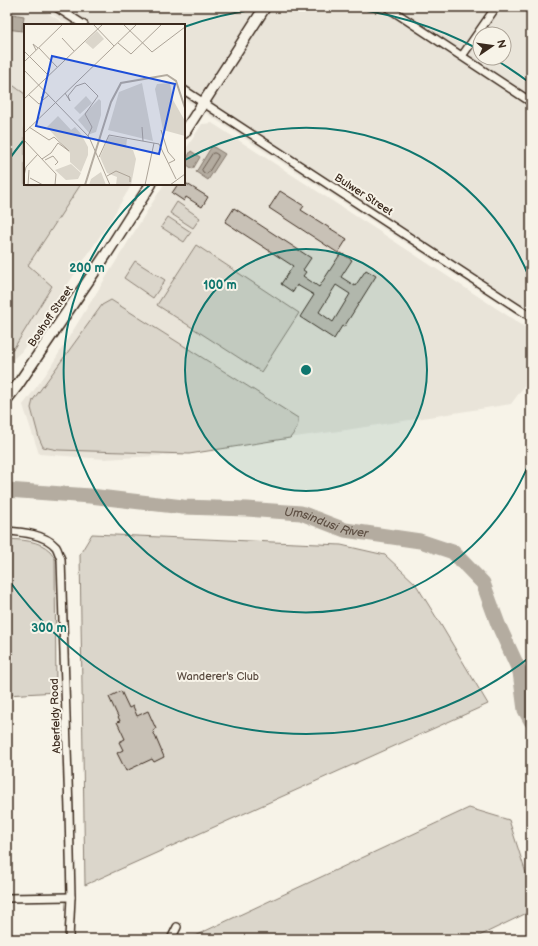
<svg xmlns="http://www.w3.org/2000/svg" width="538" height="946" viewBox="0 0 538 946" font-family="'Balsamiq Sans',sans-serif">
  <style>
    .built { fill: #e9e4d9; fill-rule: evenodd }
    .green { fill: #dbd6cb; stroke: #8b8074 }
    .water { fill: #b4aca0; stroke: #84786c }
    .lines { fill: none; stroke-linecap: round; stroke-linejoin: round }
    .shore { stroke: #6b5e52; stroke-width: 1 }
    .river { stroke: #b4aca0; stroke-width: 15 }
    .building { fill: #c8c1b6; stroke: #3b2a1e; fill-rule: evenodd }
    .minor-casing { stroke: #3b2a1e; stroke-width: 10 }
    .secondary-casing { stroke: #3b2a1e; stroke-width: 13 }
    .minor { stroke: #f7f3e8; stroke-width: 7 }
    .secondary { stroke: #f7f3e8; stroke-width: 10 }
    .ring { fill: none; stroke: #0f766e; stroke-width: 2 }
    .labels { text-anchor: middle; stroke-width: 4; stroke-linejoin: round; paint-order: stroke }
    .street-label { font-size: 11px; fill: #3b2a1e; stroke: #f7f3e8 }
    .park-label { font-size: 11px; fill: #5b4c41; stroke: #f7f3e8 }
    .water-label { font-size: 12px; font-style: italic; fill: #5f5145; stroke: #f7f3e8 }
    .inset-river { fill: none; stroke: #b4aca0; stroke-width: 2 }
    .inset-road { fill: none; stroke: #aca397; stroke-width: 1 }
    .view { fill: #1d4ed8; fill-opacity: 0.15; stroke: #1d4ed8; stroke-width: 2 }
    .inset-edge { fill: none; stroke: #3b2a1e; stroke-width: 2 }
    .centre { fill: #0f766e; stroke: #f7f3e8; stroke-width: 2 }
    .ring-label { font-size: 12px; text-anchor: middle; font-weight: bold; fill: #0f766e; stroke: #f7f3e8; stroke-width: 4; stroke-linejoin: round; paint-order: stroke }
  </style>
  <rect width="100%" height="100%" fill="#f7f3e8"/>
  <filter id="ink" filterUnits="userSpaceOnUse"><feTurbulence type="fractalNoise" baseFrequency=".025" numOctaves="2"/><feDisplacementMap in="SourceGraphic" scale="8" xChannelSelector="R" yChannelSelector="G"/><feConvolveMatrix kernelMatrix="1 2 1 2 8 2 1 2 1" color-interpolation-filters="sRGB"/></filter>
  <g filter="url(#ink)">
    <g class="built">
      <polygon points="7,7 38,7 67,25 25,25 25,184 132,184 110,221 40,326 21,352 7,364"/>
      <path d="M 41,7 L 531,7 L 531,324 L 184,99 L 184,25 L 69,25 ZM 480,34 L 504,34 L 504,58 L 480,58 Z"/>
      <polygon points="212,123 374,228 531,331 531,377 511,404 346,430 266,441 189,454 105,459 39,454 23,405 46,374 164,184 184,184 184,152 202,124"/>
    </g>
    <g class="green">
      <polygon points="7,81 25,94 25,184 81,184 28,265 52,286 14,348 7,353"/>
      <polygon points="177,202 200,218 193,228 170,213"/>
      <polygon points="168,217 191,232 184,242 161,227"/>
      <polygon points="196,245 299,313 261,372 157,305"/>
      <polygon points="135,261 165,280 153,298 124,278"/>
      <path d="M 111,300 L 298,418 C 299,426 295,432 290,438 L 189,454 L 58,450 L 43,447 L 39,438 L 31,408 L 33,400 L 102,305 Z"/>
      <polygon points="92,534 341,545 385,555 415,583 441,625 488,704 85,885 80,554"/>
      <path d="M 7,539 C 21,540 39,540 50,551 C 52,553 53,556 55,559 L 56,692 L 7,695 Z"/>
      <polygon points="469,808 509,820 531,889 531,911 473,939 188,939"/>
    </g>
    <g class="water">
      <polygon points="7,13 24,16 22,31 7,29"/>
      <polygon points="212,146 225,154 208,180 196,172"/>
      <polygon points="191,151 200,157 193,169 184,163"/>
    </g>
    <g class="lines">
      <polygon class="shore" points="213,153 215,153 218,155 218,157 208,173 206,174 203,172 202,170"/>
      <path class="river" id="s1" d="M 7,490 L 90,496 L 183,507 L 247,509 L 301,513 L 345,530 L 420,541 L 453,552 L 483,583 L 498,624 L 520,672 L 525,710 L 531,721"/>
    </g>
    <g class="building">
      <polygon points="178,184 187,184 208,197 202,207 186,197 184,201 172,193"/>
      <polygon points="280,191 304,206 301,210 347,239 338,253 269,208"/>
      <path d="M 234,208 L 311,258 L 303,270 L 306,272 L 303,276 L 319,287 L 341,253 L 352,260 L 341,277 L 355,286 L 366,270 L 376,276 L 344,327 L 342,326 L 334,339 L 300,317 L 314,295 L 297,285 L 293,292 L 281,284 L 293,266 L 225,222 ZM 336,285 L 350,294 L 333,322 L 319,312 Z"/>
      <polygon points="121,691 129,708 133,706 137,716 148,711 156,729 153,731 164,757 154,762 152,759 126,771 117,753 123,750 119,742 125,739 117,722 120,721 109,697"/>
    </g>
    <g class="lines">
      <defs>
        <g id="minor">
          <polyline points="56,7 84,25"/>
          <polyline points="387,7 531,102"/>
          <polyline points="462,56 496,7"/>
          <polyline points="184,90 531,317"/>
          <path d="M 7,531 C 22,532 45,534 56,547 C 58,550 59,555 61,559 L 69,811 L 71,897 L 69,939"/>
          <polyline points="7,898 71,897"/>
          <polyline points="171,939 177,927"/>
        </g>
        <g id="secondary">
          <polyline points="184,133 265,7"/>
          <polyline points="7,399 17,386 107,253 151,184"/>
        </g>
      </defs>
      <use href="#minor" class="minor-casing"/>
      <use href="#secondary" class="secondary-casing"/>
      <use href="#minor" class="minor"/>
      <use href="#secondary" class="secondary"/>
    </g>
  </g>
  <circle cx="306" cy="370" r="121" fill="#0f766e" fill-opacity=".12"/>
  <g class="ring">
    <circle cx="306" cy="370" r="121"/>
    <path d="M530 461A242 242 0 1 1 150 185M185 160A242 242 0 0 1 530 279"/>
    <path d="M530 657A364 364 0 0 1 8 579M8 161A364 364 0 0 1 23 141M184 27A364 364 0 0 1 277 7M335 7A364 364 0 0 1 480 50M496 60A364 364 0 0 1 530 83"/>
  </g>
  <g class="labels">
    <g class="street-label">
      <text transform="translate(364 194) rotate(33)" y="4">Bulwer Street</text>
      <text transform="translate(50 316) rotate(-56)" y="4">Boshoff Street</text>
      <text transform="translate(55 716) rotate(-92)" y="4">Aberfeldy Road</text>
    </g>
    <g class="park-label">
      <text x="218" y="680">Wanderer's Club</text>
    </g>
    <g class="water-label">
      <text dy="4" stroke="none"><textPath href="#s1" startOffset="322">Umsindusi River</textPath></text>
    </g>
  </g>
  <g transform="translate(24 24)">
    <rect width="161" height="161" fill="#f7f3e8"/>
    <path d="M 73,7 L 80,15 L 69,25 L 61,18 ZM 118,59 L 129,117 L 84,106 L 95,68 ZM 146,59 L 149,76 L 161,97 L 161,112 L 139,106 L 131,65 L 133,60 ZM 62,72 L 68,79 L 56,90 L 50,84 ZM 75,75 L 77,77 L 77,91 L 72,108 L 66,110 L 54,96 ZM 34,92 L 47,106 L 51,103 L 57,110 L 64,123 L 64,131 L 57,148 L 46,138 L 46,129 L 23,103 ZM 85,112 L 103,115 L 102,123 L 109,126 L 112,135 L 107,161 L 92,161 L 93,153 L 83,149 L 76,133 ZM 47,140 L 57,149 L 54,155 L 42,156 L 31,146 ZM 77,148 L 82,161 L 65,161 L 67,155 Z" fill="#dbd6cb"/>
    <path class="inset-river" d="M 61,161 L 87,78 L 97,59 L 143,51 L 152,57 L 161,84"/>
    <path class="inset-road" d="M 69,0 L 90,22M 99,0 L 128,28 L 161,3M 38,14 L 50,27M 94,19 L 107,30 L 138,0M 15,24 L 33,43M 12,26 L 9,20 L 14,24M 0,27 L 24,51M 0,38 L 39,0M 0,46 L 65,113 L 86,161M 52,62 L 61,59 L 74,72 L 61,90 L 68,103 L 64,112M 21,68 L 17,74 L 19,76 L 25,71M 41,69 L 46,77 L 44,72 L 52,62M 5,71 L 15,80 L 17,79M 0,75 L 79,0M 5,103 L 25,116 L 30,113 L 45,127 L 34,119M 118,103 L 119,117M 137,106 L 144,128 L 151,136 L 145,139M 0,109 L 113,0M 0,116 L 32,150 L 31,161M 75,133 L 85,111 L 135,120 L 152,155M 18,135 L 27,129 L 34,119M 21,136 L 29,132 L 34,138 L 31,141M 0,152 L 2,143 L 14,130M 83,152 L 92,147 L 106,153 L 106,158M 6,154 L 19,161M 4,161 L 5,146M 121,161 L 130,119M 146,161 L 161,150"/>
    <path class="view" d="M 28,32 L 151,60 L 135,130 L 12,102 Z"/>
    <rect width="161" height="161" class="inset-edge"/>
  </g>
  <circle cx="306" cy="370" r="6" class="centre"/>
  <g class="ring-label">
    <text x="87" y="272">200 m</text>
    <text x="220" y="289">100 m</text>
    <text x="49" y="632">300 m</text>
  </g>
  <rect width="538" height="946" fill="none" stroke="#f7f3e8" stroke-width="24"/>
  <rect x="12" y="12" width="514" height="922" fill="none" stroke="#3b2a1e" stroke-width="1.5" filter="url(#ink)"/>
  <g transform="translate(492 46) rotate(77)"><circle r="19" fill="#f7f3e8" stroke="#aca397"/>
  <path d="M0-3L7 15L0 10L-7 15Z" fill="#3b2a1e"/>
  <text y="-6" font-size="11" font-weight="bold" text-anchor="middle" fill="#3b2a1e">N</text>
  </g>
</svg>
